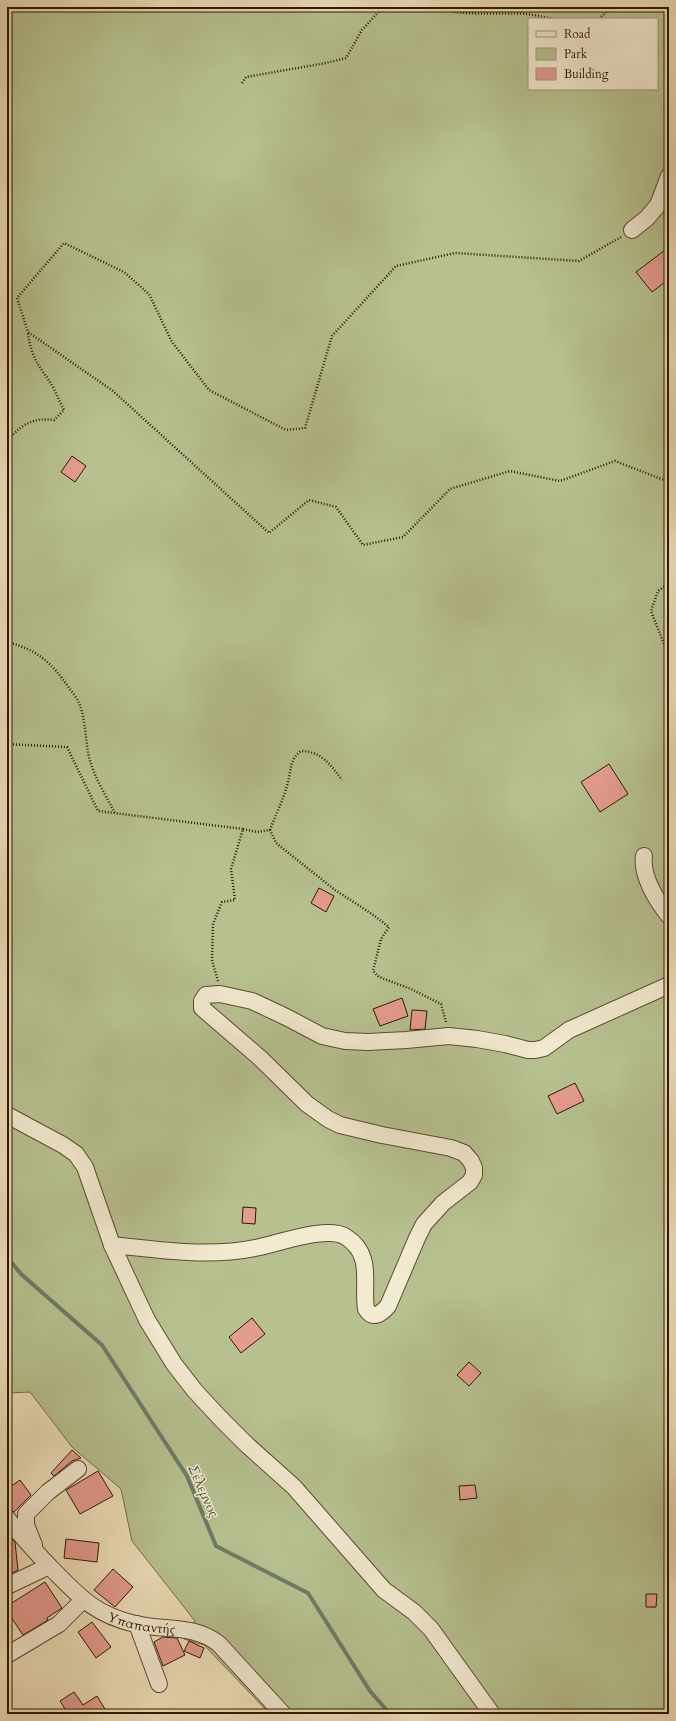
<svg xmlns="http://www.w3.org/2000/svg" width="676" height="1721" viewBox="0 0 676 1721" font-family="Cardo,serif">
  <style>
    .green { fill: #b7c190; stroke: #726d48; fill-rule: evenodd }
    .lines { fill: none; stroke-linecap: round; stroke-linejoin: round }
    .stream { stroke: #6e7b66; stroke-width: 4 }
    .building { fill: #e59c90; stroke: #2c1901 }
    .minor-casing { stroke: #5c4a2f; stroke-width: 18 }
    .path { stroke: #2c1901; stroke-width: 2.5; stroke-dasharray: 1 2; stroke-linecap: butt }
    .minor { stroke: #f3ead2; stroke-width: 16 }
    .labels { text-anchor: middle; stroke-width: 3; stroke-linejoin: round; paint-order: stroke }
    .street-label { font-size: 13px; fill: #2c1901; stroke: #f3ead2 }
    .water-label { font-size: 14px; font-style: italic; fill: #52523c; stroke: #f3ead2 }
  </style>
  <rect width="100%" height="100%" fill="#eddeb9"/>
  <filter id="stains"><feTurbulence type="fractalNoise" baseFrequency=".005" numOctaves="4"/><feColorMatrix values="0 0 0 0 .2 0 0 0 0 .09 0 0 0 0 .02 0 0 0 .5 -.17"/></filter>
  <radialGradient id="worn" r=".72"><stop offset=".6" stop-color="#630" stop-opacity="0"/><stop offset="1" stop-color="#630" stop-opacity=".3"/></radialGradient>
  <path class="green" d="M 7,7 L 669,7 L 669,1714 L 270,1714 L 204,1645 L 184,1639 L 195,1621 L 132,1541 L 121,1489 L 72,1447 L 30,1392 L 7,1393 ZM 529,19 L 657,19 L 657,89 L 529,89 Z"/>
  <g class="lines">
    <polyline class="stream" points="7,1257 21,1274 102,1345 187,1476 216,1546 308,1593 370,1691 390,1714"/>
  </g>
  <g class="building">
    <polygon points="669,247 669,279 652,292 636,272"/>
    <polygon points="72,456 86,466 75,482 61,472"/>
    <polygon points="609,764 628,794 600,812 581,782"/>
    <polygon points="319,888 334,896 326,912 311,903"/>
    <polygon points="402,998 408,1016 380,1026 373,1009"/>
    <polygon points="412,1010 427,1011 425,1029 410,1030"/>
    <polygon points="575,1083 584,1101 557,1114 548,1096"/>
    <polygon points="243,1207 256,1208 255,1224 242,1223"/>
    <polygon points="252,1318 265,1334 241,1353 229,1337"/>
    <polygon points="469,1362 481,1373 469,1386 457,1375"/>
    <polygon points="72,1450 81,1458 72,1461 54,1476 51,1473"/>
    <polygon points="98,1471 113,1496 80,1514 66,1490"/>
    <polygon points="20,1480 31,1495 14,1512 7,1509 7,1489"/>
    <polygon points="475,1485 477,1498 460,1500 459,1486"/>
    <polygon points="7,1537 10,1537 15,1542 18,1570 7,1575"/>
    <polygon points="66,1539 99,1543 97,1562 64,1558"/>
    <polygon points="113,1569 133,1587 115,1607 94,1590"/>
    <polygon points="45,1582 62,1608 47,1618 48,1620 23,1635 7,1611 7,1606"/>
    <polygon points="646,1594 657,1594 656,1607 646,1607"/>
    <polygon points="92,1622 111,1647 96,1658 78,1632"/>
    <polygon points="163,1637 177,1638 185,1655 163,1666 154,1642"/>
    <polygon points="189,1641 204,1648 200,1658 184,1651"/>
    <polygon points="74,1692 83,1705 97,1696 108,1714 68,1714 60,1701"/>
  </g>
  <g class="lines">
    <defs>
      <g id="minor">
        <polyline points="632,230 647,218 658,205 669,176"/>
        <path d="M 644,856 C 641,876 657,901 669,916"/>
        <polyline points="7,1115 63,1145 76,1154 85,1167 112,1245 147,1320 174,1364 195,1391 221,1419 246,1444 294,1487 384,1590 414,1612 431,1629 492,1714"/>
        <path d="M 112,1245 C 161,1250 210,1258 260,1247 C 279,1243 329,1225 346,1237 C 374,1255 362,1283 366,1309 C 373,1320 381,1314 388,1306 L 417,1238 L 424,1224 L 443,1203 L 470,1182 L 474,1175 L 474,1168 L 471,1161 L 464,1153 L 451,1148 L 382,1135 L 340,1125 L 328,1119 L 307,1104 L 260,1058 L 202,1008 L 202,1001 L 206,995 L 220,994 L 252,1001 L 286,1017 L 322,1036 L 345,1041 L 368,1042 L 406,1040 L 449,1036 L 477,1039 L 505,1044 L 528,1050 L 535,1050 L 544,1048 L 569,1030 L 669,985"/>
        <path id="s1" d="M 7,1518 C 20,1535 34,1550 49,1566 C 78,1595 93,1614 135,1624 C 165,1631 194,1624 219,1644 L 283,1714"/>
        <polyline points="34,1545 26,1525 26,1514 48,1492 78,1469"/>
        <polyline points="7,1586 49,1566"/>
        <polyline points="137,1624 159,1684"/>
        <polyline points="7,1655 59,1624 83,1600"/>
      </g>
    </defs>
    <use href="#minor" class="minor-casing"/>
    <g class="path">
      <path d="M 440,7 C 452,17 507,12 526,14 C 535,15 544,17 553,19"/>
      <polyline points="599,19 611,7"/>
      <polyline points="242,83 246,77 326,63 346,58 362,30 383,7"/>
      <polyline points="621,237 579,261 455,253 396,266 332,336 305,428 286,430 209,390 172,342 149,294 124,272 64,243 17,298 28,332 113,391 269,533 309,500 336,507 363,545 403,537 450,489 510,471 560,481 615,461 669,482"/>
      <path d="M 7,441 C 21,425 32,417 54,420 L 64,410 C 60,403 57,395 53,387 C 40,366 31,359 28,333"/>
      <polyline points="669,583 658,591 651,611 669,657"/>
      <path d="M 7,642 C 38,650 51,662 69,688 C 72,692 77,698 79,703 C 86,720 85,739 89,757 C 94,777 106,796 115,813"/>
      <polyline points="7,744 67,747 98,811 243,829"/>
      <path d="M 270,830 C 276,814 284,798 288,782 C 291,770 290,759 301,751 C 321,751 331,765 342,780"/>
      <polyline points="218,981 212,961 213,924 222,902 235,900 231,869 243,829 257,832 270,830 276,843 335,890 372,914 389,927 381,939 373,971 379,977 411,989 441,1004 446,1022"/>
    </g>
    <use href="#minor" class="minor"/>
  </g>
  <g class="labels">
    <g class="street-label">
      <text dy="5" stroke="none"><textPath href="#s1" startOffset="176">Υπαπαντής</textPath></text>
    </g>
    <g class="water-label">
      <text transform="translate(204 1491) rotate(66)" y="5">Σέλεμνος</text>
    </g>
  </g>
  <rect width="676" height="1721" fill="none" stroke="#eddeb9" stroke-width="24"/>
  <rect x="8" y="8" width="660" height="1705" fill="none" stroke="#2c1901" stroke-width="2"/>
  <rect x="12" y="12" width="652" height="1697" fill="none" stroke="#2c1901"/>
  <rect x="528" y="18" width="130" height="72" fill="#f3ead2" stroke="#a3967e"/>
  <rect x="536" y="31" width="20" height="6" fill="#f3ead2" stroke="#a3967e"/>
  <text x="564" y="38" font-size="12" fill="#2c1901">Road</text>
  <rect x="536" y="48" width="20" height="12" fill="#b7c190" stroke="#a3967e"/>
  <text x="564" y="58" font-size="12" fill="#2c1901">Park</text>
  <rect x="536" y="68" width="20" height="12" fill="#e59c90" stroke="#a3967e"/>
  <text x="564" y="78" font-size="12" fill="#2c1901">Building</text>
  <rect width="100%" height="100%" filter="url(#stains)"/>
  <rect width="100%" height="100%" fill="url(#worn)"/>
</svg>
